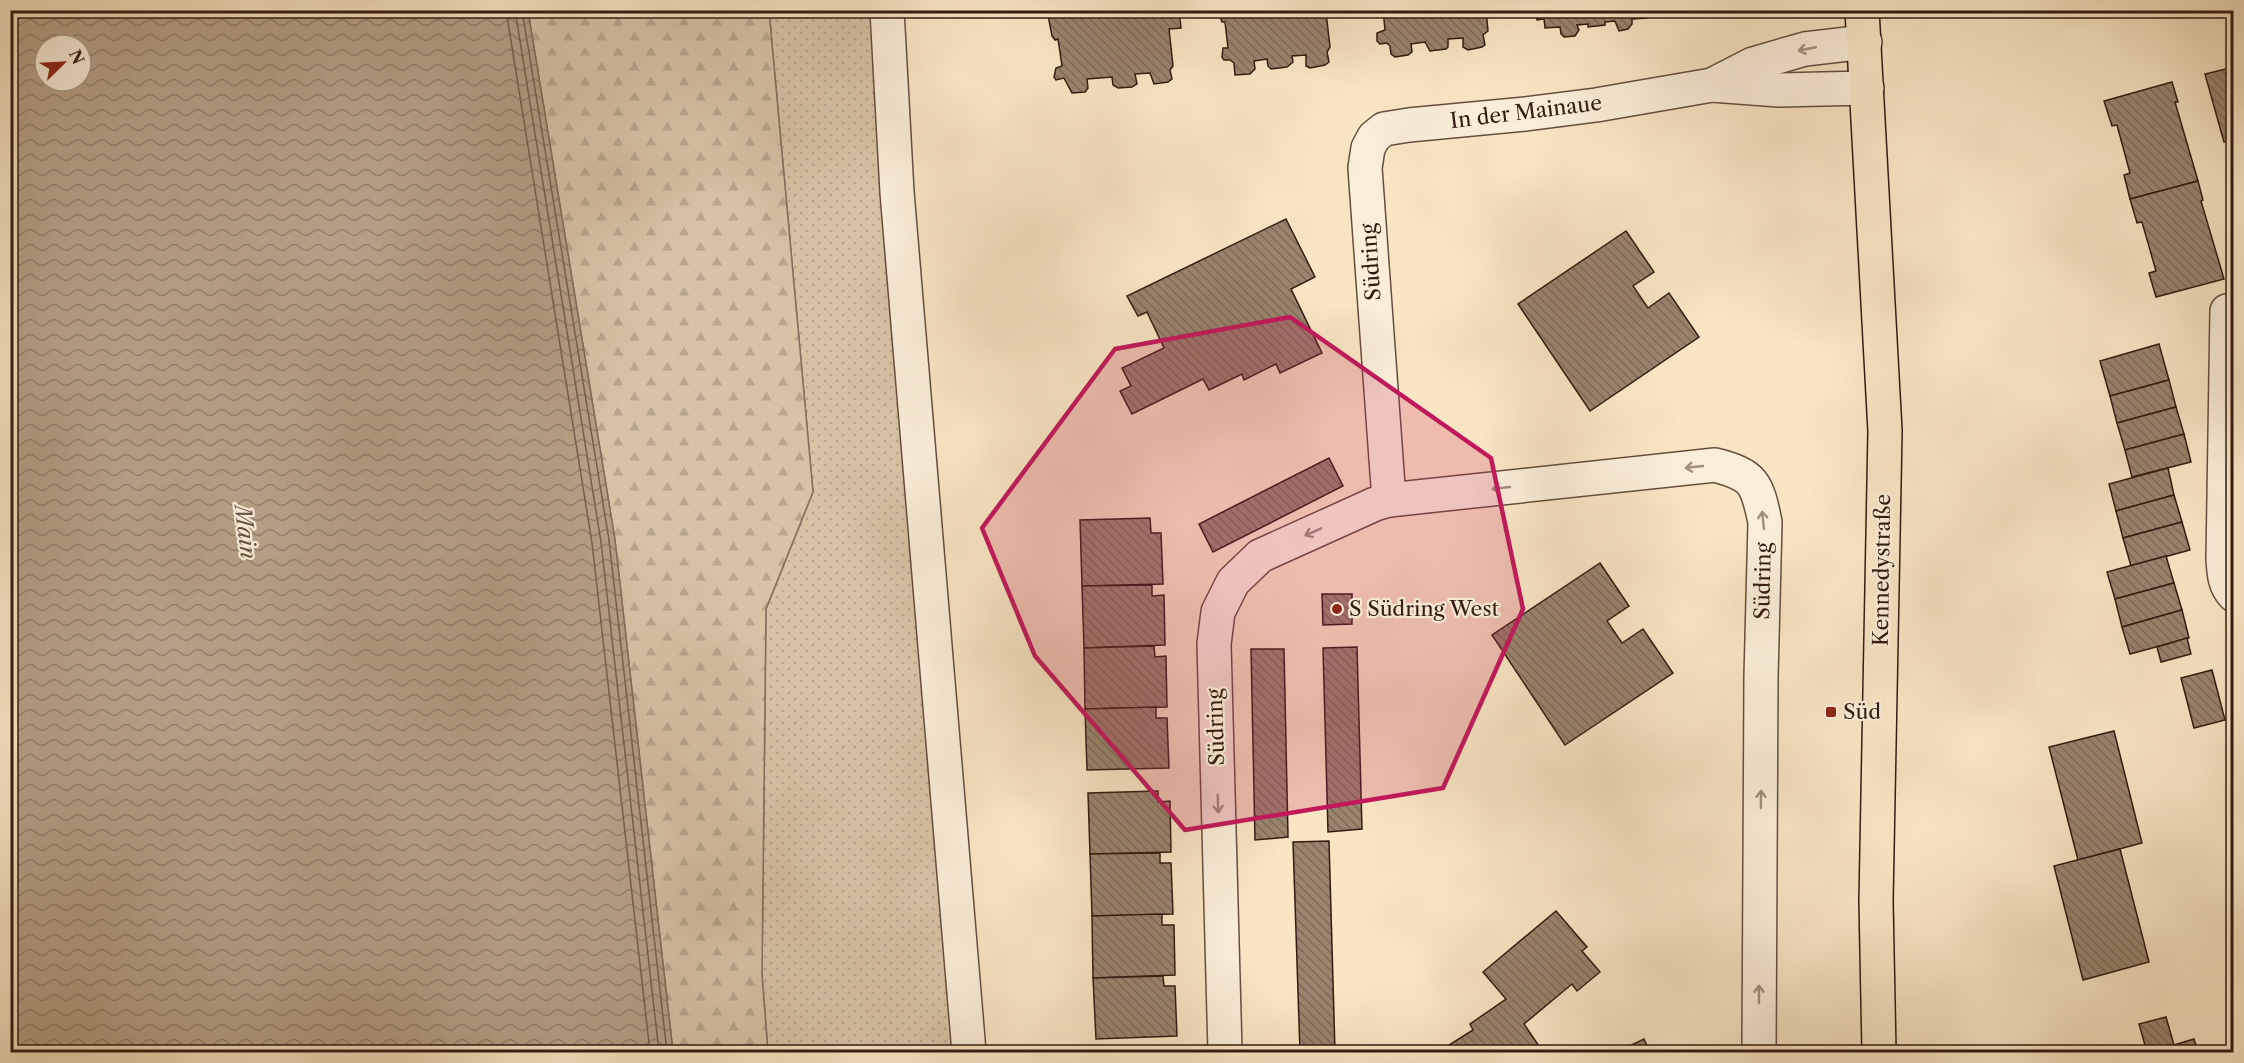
<svg xmlns="http://www.w3.org/2000/svg" width="2244" height="1063" viewBox="0 0 2244 1063" font-family="'Libre Caslon Text',serif">
  <style>
    .grass { fill: url(#grass-dots); stroke: #846f5c; stroke-width: 1.5 }
    .forest { fill: url(#forest-firs); stroke: #846f5c; stroke-width: 1.5 }
    .water { fill: url(#water-waves); stroke: #816b58; stroke-width: 1.5; fill-rule: evenodd }
    .lines { fill: none; stroke-linecap: round; stroke-linejoin: round }
    .shore { stroke: #745e4c; stroke-width: 1.5 }
    .building { fill: url(#building-back-hatch); stroke: #321b11; stroke-width: 1.5 }
    .minor-casing { stroke: #644e3e; stroke-width: 36 }
    .major-casing { stroke: #321b11; stroke-width: 36 }
    .minor { stroke: #faeed9; stroke-width: 33 }
    .major { stroke: #f8e5c4; stroke-width: 33 }
    .oneway { stroke: #a08f7f }
    .marked { fill: #c2185b; fill-opacity: 0.2; stroke: #c2185b; stroke-width: 4.5; stroke-linejoin: round }
    .poi-dot { fill: #8f2418; stroke: #faeed9; stroke-width: 2 }
    .labels { text-anchor: middle; stroke-width: 4.5; stroke-linejoin: round; paint-order: stroke }
    .street-label { font-size: 21px; fill: #321b11; stroke: #faeed9 }
    .poi-label { font-size: 21px; fill: #321b11; stroke: #faeed9; text-anchor: start }
    .water-label { font-size: 22px; font-style: italic; fill: #665040; stroke: #faeed9 }
  </style>
  <defs>
    <pattern id="grass-dots" width="8" height="8" patternUnits="userSpaceOnUse" patternTransform="scale(1.5)"><rect width="8" height="8" fill="#d6c3a6"/><path d="M2 2h.1M6 6h.1" fill="none" stroke="#b8a78e" stroke-width="1.8" stroke-linecap="round"/></pattern>
    <pattern id="forest-firs" width="22" height="20" patternUnits="userSpaceOnUse" patternTransform="scale(1.5)"><rect width="22" height="20" fill="#d6c3a6"/><path d="M5 1l3.5 6h-7zM16 11l3.5 6h-7z" fill="#b8a78e"/></pattern>
    <pattern id="water-waves" width="16" height="10" patternUnits="userSpaceOnUse" patternTransform="scale(1.5)"><rect width="16" height="10" fill="#b5a087"/><path d="M0 5q4-4 8 0t8 0" fill="none" stroke="#94826d"/></pattern>
    <pattern id="building-back-hatch" width="6" height="6" patternUnits="userSpaceOnUse" patternTransform="scale(1.5)"><rect width="6" height="6" fill="#99846e"/><path d="M-1 5l2 2M0 0l6 6M5-1l2 2" fill="none" stroke="#7d6b59"/></pattern>
  </defs>
  <rect width="100%" height="100%" fill="#f8e5c4"/>
  <filter id="stains"><feTurbulence type="fractalNoise" baseFrequency=".00333" numOctaves="4"/><feColorMatrix values="0 0 0 0 .2 0 0 0 0 .09 0 0 0 0 .02 0 0 0 .5 -.17"/></filter>
  <radialGradient id="worn" r=".72"><stop offset=".6" stop-color="#630" stop-opacity="0"/><stop offset="1" stop-color="#630" stop-opacity=".3"/></radialGradient>
  <polygon class="grass" points="769,11 876,11 958,1052 768,1052 762,975 766,609 813,492"/>
  <polygon class="forest" points="528,11 769,11 813,492 766,609 762,975 768,1052 673,1052 615,540"/>
  <path class="water" d="M 10,11 L 528,11 L 615,540 L 673,1052 L 11,1052 ZM 45,45 L 81,45 L 81,81 L 45,81 Z"/>
  <g class="lines">
    <g class="shore">
      <polyline points="506,10 592,543 650,1052"/>
      <polyline points="515,10 601,542 659,1052"/>
      <polyline points="522,10 609,540 667,1052"/>
    </g>
  </g>
  <g class="building">
    <polygon points="1055,10 1179,11 1181,28 1169,29 1173,66 1170,70 1172,79 1168,82 1154,84 1150,73 1135,74 1137,84 1132,87 1118,88 1113,85 1112,77 1087,79 1088,88 1085,92 1072,93 1064,78 1056,80 1054,77 1056,68 1062,66 1058,39 1055,40 1052,36 1048,15"/>
    <polygon points="1218,10 1336,10 1326,12 1330,47 1327,52 1329,62 1325,65 1310,68 1306,66 1306,55 1292,56 1293,62 1287,67 1271,69 1268,66 1267,59 1254,61 1255,69 1250,74 1235,75 1234,63 1230,60 1224,60 1222,57 1223,48 1228,48 1225,22 1222,22"/>
    <polygon points="1383,10 1486,10 1488,31 1483,35 1485,45 1482,47 1468,50 1463,47 1463,38 1448,39 1448,47 1446,49 1430,51 1425,42 1411,44 1412,52 1408,55 1395,57 1391,54 1390,46 1387,43 1380,44 1377,41 1377,33 1385,30"/>
    <polygon points="1536,10 1647,10 1647,18 1632,19 1632,24 1628,29 1619,31 1615,21 1605,22 1605,25 1588,27 1588,24 1577,25 1579,30 1575,36 1564,37 1561,34 1560,27 1545,28 1544,19 1537,20"/>
    <polygon points="2230,68 2231,74 2234,73 2234,139 2224,142 2205,74"/>
    <polygon points="2172,82 2178,102 2175,102 2198,181 2130,199 2124,175 2130,173 2117,125 2112,126 2104,101"/>
    <polygon points="2198,181 2203,200 2201,201 2224,279 2156,297 2149,273 2156,271 2142,222 2137,223 2130,199"/>
    <polygon points="1286,219 1315,277 1291,289 1322,353 1280,373 1276,364 1244,380 1242,374 1209,390 1203,379 1132,414 1120,391 1131,386 1122,368 1164,348 1147,312 1138,316 1127,296"/>
    <polygon points="1626,231 1654,272 1633,286 1648,308 1669,293 1699,337 1590,411 1518,304"/>
    <polygon points="2159,344 2169,380 2110,396 2100,361"/>
    <polygon points="2169,380 2176,407 2117,423 2110,396"/>
    <polygon points="2176,407 2184,434 2125,450 2117,423"/>
    <polygon points="2184,434 2191,462 2132,477 2125,450"/>
    <polygon points="1329,458 1343,486 1213,552 1199,524"/>
    <polygon points="2168,468 2174,495 2116,511 2109,484"/>
    <polygon points="2174,495 2182,522 2123,538 2116,511"/>
    <polygon points="1150,518 1151,533 1161,533 1163,584 1082,586 1080,520"/>
    <polygon points="2182,522 2190,550 2131,566 2123,538"/>
    <polygon points="2166,556 2174,583 2115,599 2107,572"/>
    <polygon points="1600,563 1629,606 1607,621 1622,643 1643,629 1673,673 1565,745 1492,635"/>
    <polygon points="2174,583 2182,610 2122,627 2115,599"/>
    <polygon points="1152,585 1152,596 1164,595 1165,645 1084,648 1082,586"/>
    <polygon points="1322,594 1352,594 1352,624 1323,625"/>
    <polygon points="2182,610 2189,638 2130,654 2122,627"/>
    <polygon points="2187,638 2191,654 2161,662 2157,647"/>
    <polygon points="1154,646 1155,657 1166,656 1167,707 1085,709 1084,648"/>
    <polygon points="1357,647 1362,829 1328,832 1323,648"/>
    <polygon points="1251,649 1284,649 1288,837 1255,840"/>
    <polygon points="2212,670 2225,720 2194,728 2181,678"/>
    <polygon points="1156,707 1156,718 1167,718 1169,768 1087,770 1085,709"/>
    <polygon points="2114,731 2142,843 2078,860 2049,747"/>
    <polygon points="1158,791 1158,802 1170,801 1171,852 1090,854 1088,793"/>
    <polygon points="1329,841 1335,1052 1300,1052 1293,842"/>
    <polygon points="2120,849 2149,962 2083,980 2054,866"/>
    <polygon points="1160,853 1160,863 1171,863 1173,914 1092,916 1090,854"/>
    <polygon points="1556,911 1587,947 1582,951 1600,972 1577,991 1572,984 1524,1024 1543,1052 1438,1052 1473,1030 1470,1024 1506,999 1483,972"/>
    <polygon points="1162,914 1162,925 1174,925 1175,975 1093,978 1092,916"/>
    <polygon points="1163,976 1164,986 1175,986 1177,1036 1096,1039 1093,978"/>
    <polygon points="2166,1017 2174,1045 2194,1039 2198,1052 2147,1052 2139,1024"/>
    <polygon points="1644,1039 1650,1052 1617,1052"/>
  </g>
  <g class="lines">
    <defs>
      <g id="minor">
        <polyline points="887,10 897,192 969,1052"/>
        <polyline points="1712,85 1753,64 1805,49 1865,42"/>
        <path d="M 2227,311 L 2223,559 C 2224,572 2224,585 2234,595"/>
        <polyline points="1389,500 1365,168 1368,148 1374,137 1384,129 1409,125 1526,114 1596,105 1712,85 1779,90 1867,88"/>
        <path d="M 1225,1052 L 1214,644 L 1218,612 L 1233,582 L 1260,556 L 1375,504 L 1389,500 L 1715,465 C 1754,475 1757,483 1765,522 L 1761,677 L 1759,1052"/>
      </g>
      <polyline id="major" points="1862,10 1885,431 1876,901 1879,1052"/>
    </defs>
    <use href="#minor" class="minor-casing"/>
    <use href="#major" class="major-casing"/>
    <use href="#minor" class="minor"/>
    <use href="#major" class="major"/>
  </g>
  <defs><path id="oneway-shaft" d="M-6 0H5M1.5-3L5.5 0L1.5 3" fill="none" stroke-width="1.6" stroke-linecap="round" stroke-linejoin="round" transform="scale(1.5)"/></defs>
  <g class="oneway">
    <use href="#oneway-shaft" transform="translate(1807 49) rotate(169)"/>
    <use href="#oneway-shaft" transform="translate(1694 467) rotate(174)"/>
    <use href="#oneway-shaft" transform="translate(1501 488) rotate(174)"/>
    <use href="#oneway-shaft" transform="translate(1763 520) rotate(-96)"/>
    <use href="#oneway-shaft" transform="translate(1313 532) rotate(156)"/>
    <use href="#oneway-shaft" transform="translate(1761 799) rotate(-89)"/>
    <use href="#oneway-shaft" transform="translate(1218 804) rotate(88)"/>
    <use href="#oneway-shaft" transform="translate(1759 994) rotate(-90)"/>
  </g>
  <path class="marked" d="M 1290,317 L 1491,458 L 1523,609 L 1443,788 L 1185,830 L 1035,656 L 982,528 L 1115,349 Z"/>
  <g class="poi-dot">
    <circle cx="1337" cy="609" r="6"/>
    <rect x="1825" y="706" width="12" height="12" rx="3"/>
  </g>
  <g class="labels">
    <g class="street-label">
      <text transform="translate(1526 112) rotate(-7)" y="7">In der Mainaue</text>
      <text transform="translate(1371 262) rotate(-94)" y="7">Südring</text>
      <text transform="translate(1882 570) rotate(-89)" y="7">Kennedystraße</text>
      <text transform="translate(1763 581) rotate(-89)" y="7">Südring</text>
      <text transform="translate(1216 727) rotate(-92)" y="7">Südring</text>
    </g>
    <g class="poi-label">
      <text x="1349" y="616">S Südring West</text>
      <text x="1843" y="719">Süd</text>
    </g>
    <g class="water-label">
      <text transform="translate(246 532) rotate(83)" y="8">Main</text>
    </g>
  </g>
  <rect width="2244" height="1063" fill="none" stroke="#f8e5c4" stroke-width="36"/>
  <rect x="12" y="12" width="2220" height="1039" fill="none" stroke="#321b11" stroke-width="3"/>
  <rect x="18" y="18" width="2208" height="1027" fill="none" stroke="#321b11" stroke-width="1.5"/>
  <g transform="translate(63 63) rotate(66)"><circle r="28" fill="#faeed9" stroke="#aa9a89" stroke-width="1.5"/>
  <path d="M0-4.5L10 22L0 15L-10 22Z" fill="#8f2418"/>
  <text y="-9" font-size="16" font-weight="bold" text-anchor="middle" fill="#321b11">N</text>
  </g>
  <rect width="100%" height="100%" filter="url(#stains)"/>
  <rect width="100%" height="100%" fill="url(#worn)"/>
</svg>
